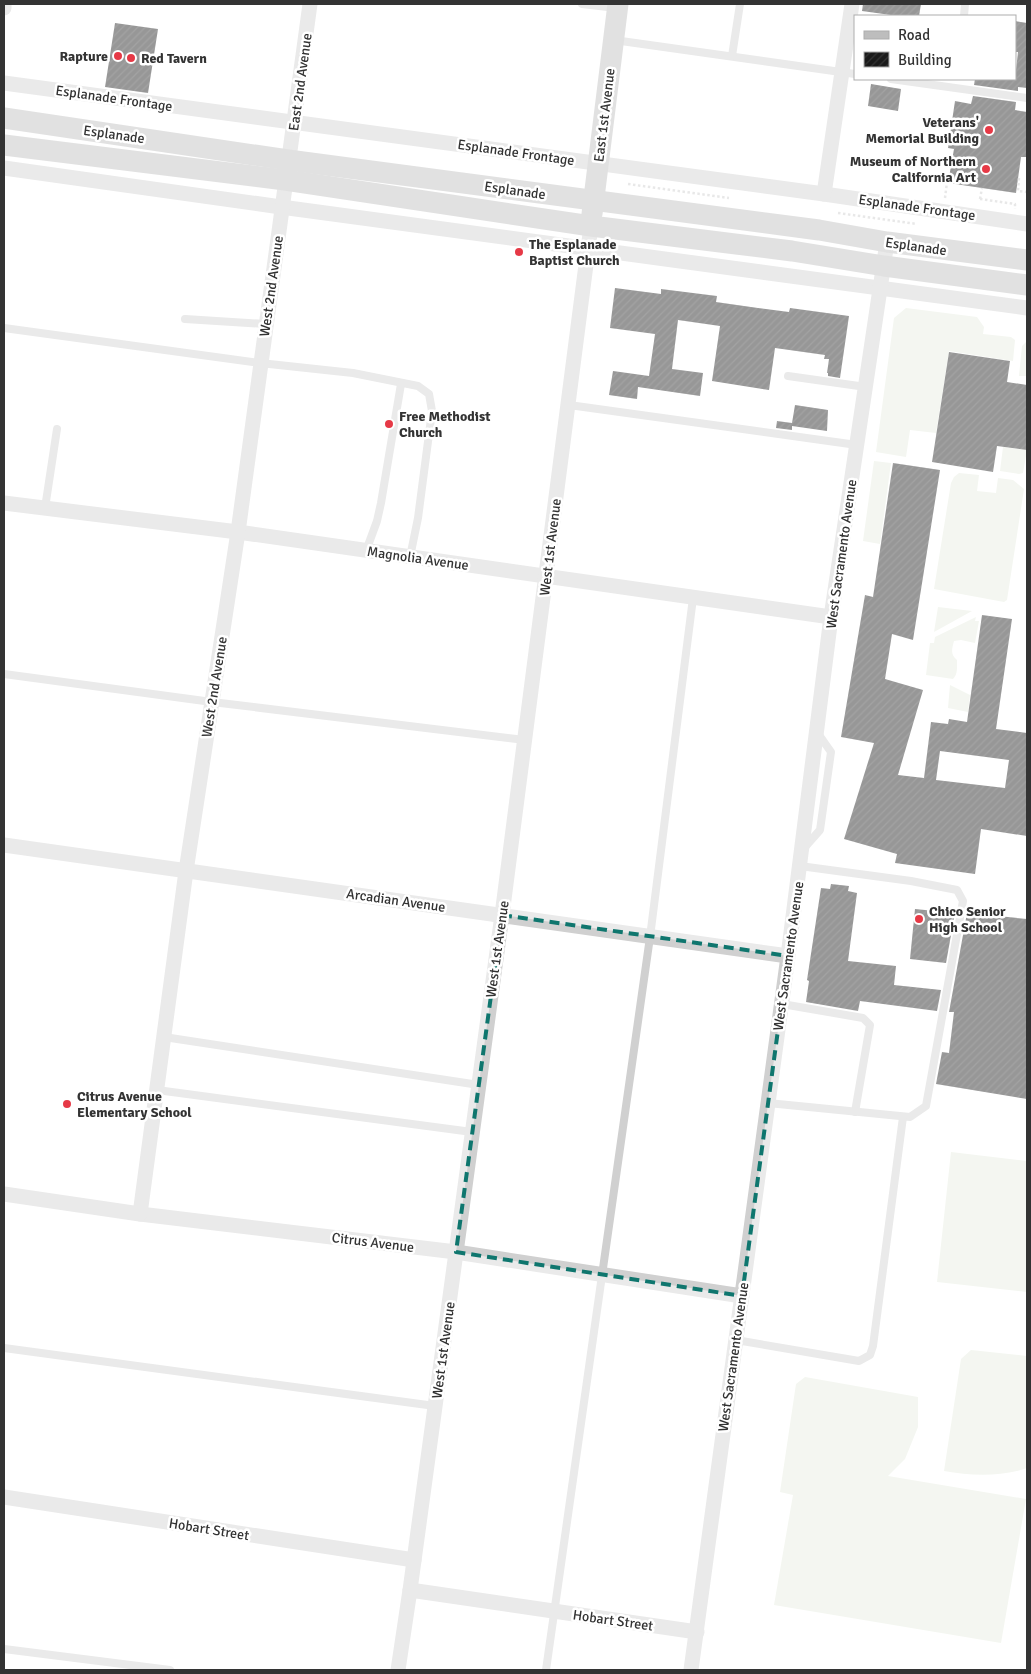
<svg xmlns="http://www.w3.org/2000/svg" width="1031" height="1674" viewBox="0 0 1031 1674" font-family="Signika,sans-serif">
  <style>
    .grass { fill: #e6ecdf }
    .building { fill: url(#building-hatch); fill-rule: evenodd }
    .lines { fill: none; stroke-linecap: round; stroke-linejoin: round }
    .path { stroke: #cdcdcd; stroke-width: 2.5; stroke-dasharray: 2.5 2.5; stroke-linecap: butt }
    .lane { stroke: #d0d0d0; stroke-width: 8 }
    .street { stroke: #d0d0d0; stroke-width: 15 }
    .secondary { stroke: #bdbdbd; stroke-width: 21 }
    .marked { fill: none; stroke: #0f766e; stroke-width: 4; stroke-dasharray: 10 6; stroke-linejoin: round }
    .poi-dot { fill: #e63946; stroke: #fff; stroke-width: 2 }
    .labels { text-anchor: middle; stroke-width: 5; stroke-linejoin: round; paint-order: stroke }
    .poi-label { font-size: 14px; font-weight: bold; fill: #333; stroke: #fff; text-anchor: start }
    .street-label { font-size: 14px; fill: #333; stroke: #fff }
  </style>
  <defs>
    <pattern id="building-hatch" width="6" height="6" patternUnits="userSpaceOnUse" patternTransform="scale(1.25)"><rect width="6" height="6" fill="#1a1a1a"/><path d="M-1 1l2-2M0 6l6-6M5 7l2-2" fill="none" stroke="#333"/></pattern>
  </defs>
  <rect width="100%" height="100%" fill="#fff"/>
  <g class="grass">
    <polygon points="906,308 977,317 984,327 983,334 1011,337 1015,340 1013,361 949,351 936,433 910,430 906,457 876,452 894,318"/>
    <polygon points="1027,341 1027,376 1019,376 1022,346"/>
    <polygon points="1003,447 1027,450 1023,473 1019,474 1000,471"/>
    <polygon points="874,461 891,463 880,544 863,541"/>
    <polygon points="959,473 979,475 977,491 996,493 998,478 1013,480 1024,489 1007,600 1004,602 934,589 951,483 954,477"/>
    <polygon points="938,607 972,611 934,632"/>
    <path d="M 976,617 L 975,621 L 979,621 L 975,643 L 961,640 L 954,641 C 952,649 950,654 957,660 C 957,667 958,674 953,679 L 926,675 L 930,643 L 934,643 L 935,637 Z"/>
    <polygon points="950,685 970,695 968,712 948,708"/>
    <polygon points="951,1152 1027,1161 1027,1292 937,1282"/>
    <path d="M 971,1350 L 1027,1356 L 1027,1468 C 1001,1477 971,1476 944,1471 L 961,1359 Z"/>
    <polygon points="805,1377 918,1397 918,1427 905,1459 888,1476 1026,1499 1001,1643 774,1605 793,1495 780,1492 796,1384"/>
  </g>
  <g class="building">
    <polygon points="863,4 921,4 919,16 898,16 862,11"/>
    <polygon points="1015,21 1027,23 1027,88 1018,87 1018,91 974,85 975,79 1015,79 1018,52 1015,52"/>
    <polygon points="115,23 158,29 148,93 105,87"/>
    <polygon points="871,84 901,89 898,111 868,106"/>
    <polygon points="973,96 1016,102 1015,110 1027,112 1027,146 1026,157 1021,157 1016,193 948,183 954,149 948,148 955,101 971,104"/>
    <polygon points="615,288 661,294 661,289 717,296 716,302 758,308 789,312 790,308 849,316 840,378 828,376 828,373 827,373 829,359 824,359 825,355 775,348 769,390 712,381 720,326 678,320 672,369 703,373 700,396 638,387 637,399 609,395 613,371 649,376 655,334 610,328"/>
    <polygon points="949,352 1010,361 1007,382 1027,385 1027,450 997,446 993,472 932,462"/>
    <polygon points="795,405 828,410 827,431 792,426 792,430 776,428 777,421 792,423"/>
    <path d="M 893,463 L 940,470 L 913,640 L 892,634 L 885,679 L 923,690 L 898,775 L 924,778 L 931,722 L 948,724 L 949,719 L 967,722 L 982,615 L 1012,619 L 996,729 L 1027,733 L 1027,836 L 981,829 L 975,874 L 895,863 L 897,854 L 844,839 L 874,743 L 841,737 L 865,595 L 873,597 ZM 940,751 L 1009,760 L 1005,788 L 936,780 Z"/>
    <polygon points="831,884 849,886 848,891 857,893 848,961 896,966 894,985 941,990 937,1011 860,1001 858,1011 806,1002 809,981 807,980 821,888 830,889"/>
    <polygon points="915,909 955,913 946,963 910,959"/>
    <polygon points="967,913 1027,919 1027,1099 936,1084 942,1052 949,1053 954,1012 949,1012"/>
  </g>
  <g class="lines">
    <g class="path">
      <polyline points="1019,178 1018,191 1027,192"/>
      <polyline points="628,184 729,198"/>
      <polyline points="945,198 947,182"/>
      <polyline points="980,199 1015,204 1015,209"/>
      <polyline points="980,199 982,188"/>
      <polyline points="1027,200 1027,199"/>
      <polyline points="838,213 917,224"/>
    </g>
    <g class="lane">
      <polyline points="582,4 616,8"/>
      <polyline points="964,16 965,4"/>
      <polyline points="614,40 855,74"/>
      <polyline points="732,56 740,4"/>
      <polyline points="891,79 1027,98"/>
      <polyline points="185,319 266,324"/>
      <polyline points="4,328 260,363 353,373 418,386 429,394 432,411 418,518 410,557"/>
      <polyline points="788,376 866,387"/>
      <polyline points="569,405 857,445"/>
      <polyline points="45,508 57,429"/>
      <polyline points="366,551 377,521 381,503 401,384"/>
      <polyline points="4,674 212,702 525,740"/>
      <polyline points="805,847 820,830 831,752 817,732"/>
      <polyline points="782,1004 863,1018 870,1025 855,1112"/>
      <polyline points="164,1037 479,1085"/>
      <polyline points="157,1090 472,1132"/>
      <polyline points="768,1103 910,1117 926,1106 963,901 957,890 911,881 800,866"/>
      <polyline points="736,1340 859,1361 870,1355 873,1346 903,1117"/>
      <polyline points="4,1348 435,1406"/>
      <polyline points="4,1649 170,1670"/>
      <polyline points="546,1670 650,937 693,598"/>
    </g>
    <g class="street">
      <polyline points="4,8 4,4"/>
      <polyline points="4,83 824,194 1027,224"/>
      <polyline points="4,168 281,207 1027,308"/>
      <polyline points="824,194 852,4"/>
      <polyline points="4,503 238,532 831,617"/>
      <polyline points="4,845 788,956"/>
      <polyline points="4,1194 140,1214 456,1252 742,1296"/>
      <polyline points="140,1214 186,871 238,532 310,4"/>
      <polyline points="4,1497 414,1560"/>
      <polyline points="410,1590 697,1632"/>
      <polyline points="398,1670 410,1590 502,915 591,226"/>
      <polyline points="691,1670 788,956 831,617 887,242"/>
    </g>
    <g class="secondary">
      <polyline points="4,118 288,160 819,230 887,242 1027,260"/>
      <polyline points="4,145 285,180 591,226 792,251 884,266 1027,285"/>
      <polyline points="592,214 618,4"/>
    </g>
  </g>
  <path d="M0 0H1031V1674H0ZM 502,915 L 788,956 L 742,1296 L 456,1252 Z" fill="#fff" fill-opacity=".55" fill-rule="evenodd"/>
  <path class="marked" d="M 502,915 L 788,956 L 742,1296 L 456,1252 Z"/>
  <g class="poi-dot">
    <circle cx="118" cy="56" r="5"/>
    <circle cx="131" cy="58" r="5"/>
    <circle cx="989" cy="130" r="5"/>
    <circle cx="986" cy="169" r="5"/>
    <circle cx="519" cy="252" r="5"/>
    <circle cx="389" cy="424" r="5"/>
    <circle cx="919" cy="919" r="5"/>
    <circle cx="67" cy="1104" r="5"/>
  </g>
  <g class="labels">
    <g class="poi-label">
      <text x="108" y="61" text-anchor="end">Rapture</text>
      <text x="141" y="63">Red Tavern</text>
      <text x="979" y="127" text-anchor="end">Veterans'<tspan x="979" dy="16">Memorial Building</tspan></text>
      <text x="976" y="166" text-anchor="end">Museum of Northern<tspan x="976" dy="16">California Art</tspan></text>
      <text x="529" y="249">The Esplanade<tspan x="529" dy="16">Baptist Church</tspan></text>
      <text x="399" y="421">Free Methodist<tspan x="399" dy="16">Church</tspan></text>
      <text x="929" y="916">Chico Senior<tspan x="929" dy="16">High School</tspan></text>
      <text x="77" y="1101">Citrus Avenue<tspan x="77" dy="16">Elementary School</tspan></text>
    </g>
    <g class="street-label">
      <text transform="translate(300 82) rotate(-82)" y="5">East 2nd Avenue</text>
      <text transform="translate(114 98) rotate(8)" y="5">Esplanade Frontage</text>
      <text transform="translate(604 115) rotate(-83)" y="5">East 1st Avenue</text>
      <text transform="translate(114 134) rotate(8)" y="5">Esplanade</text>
      <text transform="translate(516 152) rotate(8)" y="5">Esplanade Frontage</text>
      <text transform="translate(515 190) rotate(8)" y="5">Esplanade</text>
      <text transform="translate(917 207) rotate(8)" y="5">Esplanade Frontage</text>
      <text transform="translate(916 246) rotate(8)" y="5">Esplanade</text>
      <text transform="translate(271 286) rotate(-82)" y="5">West 2nd Avenue</text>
      <text transform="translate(550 547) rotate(-83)" y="5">West 1st Avenue</text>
      <text transform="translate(841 554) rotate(-82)" y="5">West Sacramento Avenue</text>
      <text transform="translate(418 558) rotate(8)" y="5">Magnolia Avenue</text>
      <text transform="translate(214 687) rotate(-81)" y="5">West 2nd Avenue</text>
      <text transform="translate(396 900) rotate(8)" y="5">Arcadian Avenue</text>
      <text transform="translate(497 949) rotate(-82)" y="5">West 1st Avenue</text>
      <text transform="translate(788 956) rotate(-82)" y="5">West Sacramento Avenue</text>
      <text transform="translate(373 1242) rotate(7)" y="5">Citrus Avenue</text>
      <text transform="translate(443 1350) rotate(-82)" y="5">West 1st Avenue</text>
      <text transform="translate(733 1357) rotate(-82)" y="5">West Sacramento Avenue</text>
      <text transform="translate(209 1529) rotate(9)" y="5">Hobart Street</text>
      <text transform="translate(613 1620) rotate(8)" y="5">Hobart Street</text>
    </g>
  </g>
  <rect width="1031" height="1674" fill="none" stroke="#333333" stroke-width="10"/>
  <rect x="854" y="15" width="162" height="65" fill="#ffffff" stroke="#adadad"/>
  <rect x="864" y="31" width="25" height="8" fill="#bdbdbd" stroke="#adadad"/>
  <text x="898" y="40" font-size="15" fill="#333333">Road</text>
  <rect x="864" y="52" width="25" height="15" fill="url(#building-hatch)" stroke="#adadad"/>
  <text x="898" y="65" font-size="15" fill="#333333">Building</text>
</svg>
